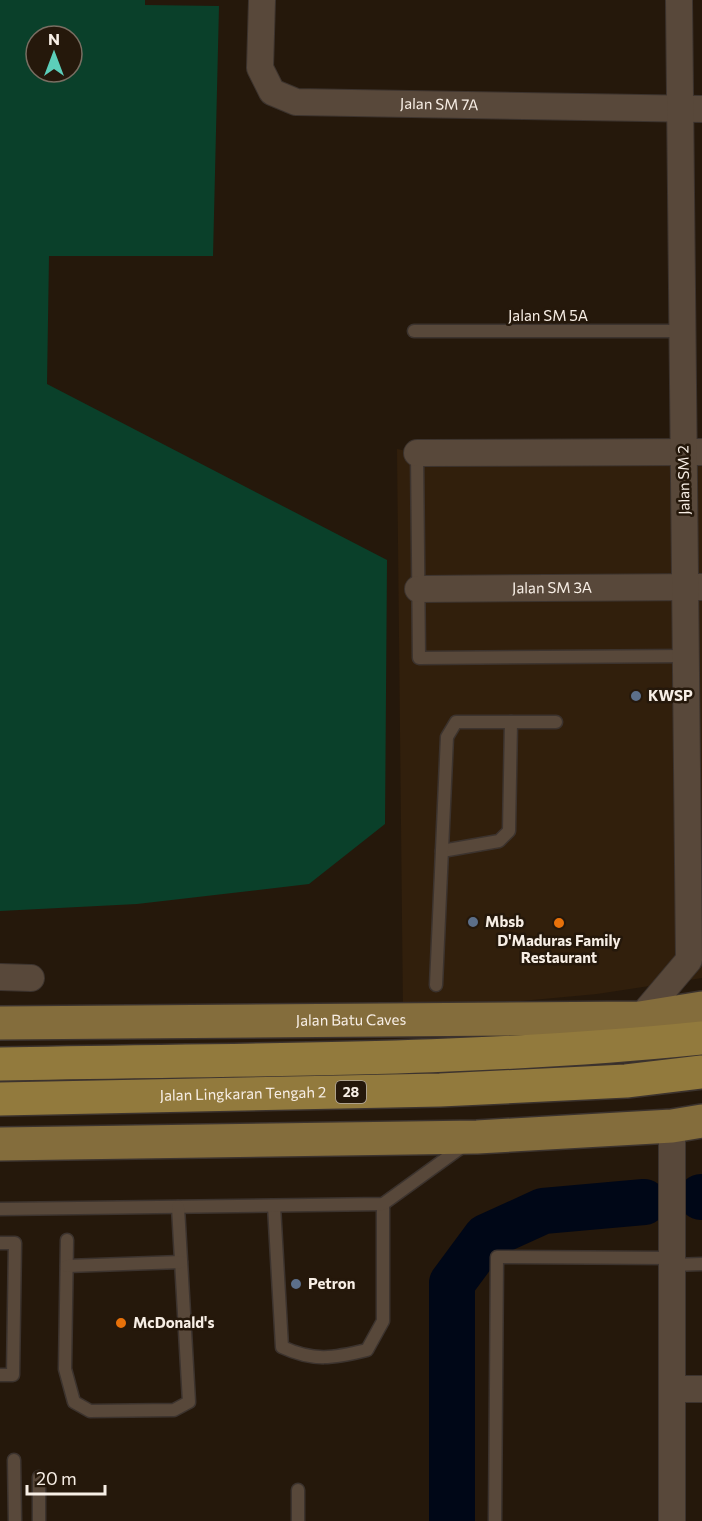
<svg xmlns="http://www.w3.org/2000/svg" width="702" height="1521" viewBox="0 0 702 1521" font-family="Commissioner,sans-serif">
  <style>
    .built { fill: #311f0c }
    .green { fill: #0a402a; fill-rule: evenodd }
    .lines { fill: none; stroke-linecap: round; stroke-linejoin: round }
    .river { stroke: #000717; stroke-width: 46 }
    .service-casing { stroke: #3c332e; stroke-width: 15 }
    .minor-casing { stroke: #3c332e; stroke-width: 28 }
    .primary-casing { stroke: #3c332e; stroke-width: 36 }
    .trunk-casing { stroke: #3c332e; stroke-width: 36 }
    .service { stroke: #58483a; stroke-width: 12 }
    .minor { stroke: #58483a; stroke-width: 26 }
    .primary { stroke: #846d3c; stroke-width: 33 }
    .trunk { stroke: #927a3d; stroke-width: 33 }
    .service-dot { fill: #5c6f8a; stroke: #25180b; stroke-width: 2 }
    .food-dot { fill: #e8710a; stroke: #25180b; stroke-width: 2 }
    .labels { text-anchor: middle; stroke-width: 5; stroke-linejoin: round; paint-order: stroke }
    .shield { fill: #25180b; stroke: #b8aea4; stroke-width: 1.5 }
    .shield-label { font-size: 14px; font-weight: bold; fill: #f7eee5 }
    .street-label { font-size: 15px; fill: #f7eee5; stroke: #25180b }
    .poi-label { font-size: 15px; font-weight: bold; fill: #f7eee5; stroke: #25180b; text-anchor: start }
  </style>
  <rect width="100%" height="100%" fill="#25180b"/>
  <polygon class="built" points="397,449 417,453 702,456 702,978 597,994 403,1012"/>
  <path class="green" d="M 0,0 L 145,0 L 145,5 L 219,6 L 213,256 L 49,256 L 47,384 L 387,560 L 385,824 L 309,884 L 137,904 L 0,911 ZM 36,36 L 72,36 L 72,72 L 36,72 Z"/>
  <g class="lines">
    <g class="river">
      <polyline points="701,1197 702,1197"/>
      <polyline points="452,1521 452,1283 486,1237 543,1211 644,1202"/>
    </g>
    <defs>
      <g id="service">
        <polyline points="414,331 682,331"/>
        <polyline points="417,453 419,658 686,656"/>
        <polyline points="442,851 499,841 509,831 511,722"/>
        <polyline points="436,985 447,737 456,722 556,722"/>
        <path d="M 274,1206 L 282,1347 C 314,1362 334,1358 367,1350 L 383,1321 L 383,1204"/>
        <polyline points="0,1209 383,1204 466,1144"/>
        <polyline points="67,1240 65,1369 74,1402 90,1411 174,1410 189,1402 178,1207"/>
        <polyline points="0,1243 15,1243 13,1375 0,1375"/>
        <polyline points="672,1265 702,1264"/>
        <polyline points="67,1266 181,1262"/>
        <polyline points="14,1460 15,1521"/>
        <polyline points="39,1477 39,1521"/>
        <polyline points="298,1490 298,1521"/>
        <polyline points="495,1521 497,1257 672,1258"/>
      </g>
      <g id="minor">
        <path id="s1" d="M 262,0 L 260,68 L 272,92 L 296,102 L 702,109"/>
        <polyline points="417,453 702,452"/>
        <path id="s2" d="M 418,589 L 702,587"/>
        <polyline points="0,977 31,978"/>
        <polyline points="640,1018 689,960 679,0"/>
        <polyline points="672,1389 702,1389"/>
        <polyline points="672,1521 672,1126"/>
      </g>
      <g id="primary">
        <path id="s3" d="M 0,1023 L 640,1018 L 702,1008"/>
        <polyline points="0,1144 477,1137 672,1126 702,1121"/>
      </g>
      <g id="trunk">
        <path d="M 0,1064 C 234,1059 469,1062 702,1038"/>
        <path id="s4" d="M 0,1099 L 440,1090 L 626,1081 L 702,1072"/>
      </g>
    </defs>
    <use href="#service" class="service-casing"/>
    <use href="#minor" class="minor-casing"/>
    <use href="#primary" class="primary-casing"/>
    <use href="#trunk" class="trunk-casing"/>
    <use href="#service" class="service"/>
    <use href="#minor" class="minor"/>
    <use href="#primary" class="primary"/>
    <use href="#trunk" class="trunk"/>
  </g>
  <g class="service-dot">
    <circle cx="636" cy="696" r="6"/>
    <circle cx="473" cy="922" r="6"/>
    <circle cx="296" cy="1284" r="6"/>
  </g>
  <g class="food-dot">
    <circle cx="559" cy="923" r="6"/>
    <circle cx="121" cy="1323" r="6"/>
  </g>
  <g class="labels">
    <rect class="shield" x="336" y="1081" width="30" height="22" rx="4.5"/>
    <g class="shield-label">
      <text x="351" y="1097">28</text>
    </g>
    <g class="street-label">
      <text dy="5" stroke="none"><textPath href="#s1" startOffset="264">Jalan SM 7A</textPath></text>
      <text x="548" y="321">Jalan SM 5A</text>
      <text transform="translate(684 480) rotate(-91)" y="5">Jalan SM 2</text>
      <text dy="5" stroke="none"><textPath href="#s2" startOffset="134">Jalan SM 3A</textPath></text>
      <text dy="5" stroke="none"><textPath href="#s3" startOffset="351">Jalan Batu Caves</textPath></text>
      <text dy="5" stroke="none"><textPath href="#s4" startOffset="243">Jalan Lingkaran Tengah 2</textPath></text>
    </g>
    <g class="poi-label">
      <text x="648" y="701">KWSP</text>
      <text x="485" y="927">Mbsb</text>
      <text x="559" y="946" text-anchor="middle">D'Maduras Family<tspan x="559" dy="17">Restaurant</tspan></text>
      <text x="308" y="1289">Petron</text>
      <text x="133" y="1328">McDonald's</text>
    </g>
  </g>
  <g transform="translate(54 54)"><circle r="28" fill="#25180b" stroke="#796e62" stroke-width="1.5"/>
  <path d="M0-4.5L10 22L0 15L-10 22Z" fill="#5cceba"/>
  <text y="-9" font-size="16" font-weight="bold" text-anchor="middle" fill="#f7eee5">N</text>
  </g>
  <path d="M27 1485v9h78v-9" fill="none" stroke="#f7eee5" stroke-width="3"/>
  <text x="36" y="1485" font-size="18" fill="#f7eee5" stroke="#25180b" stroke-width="4.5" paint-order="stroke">20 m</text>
</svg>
